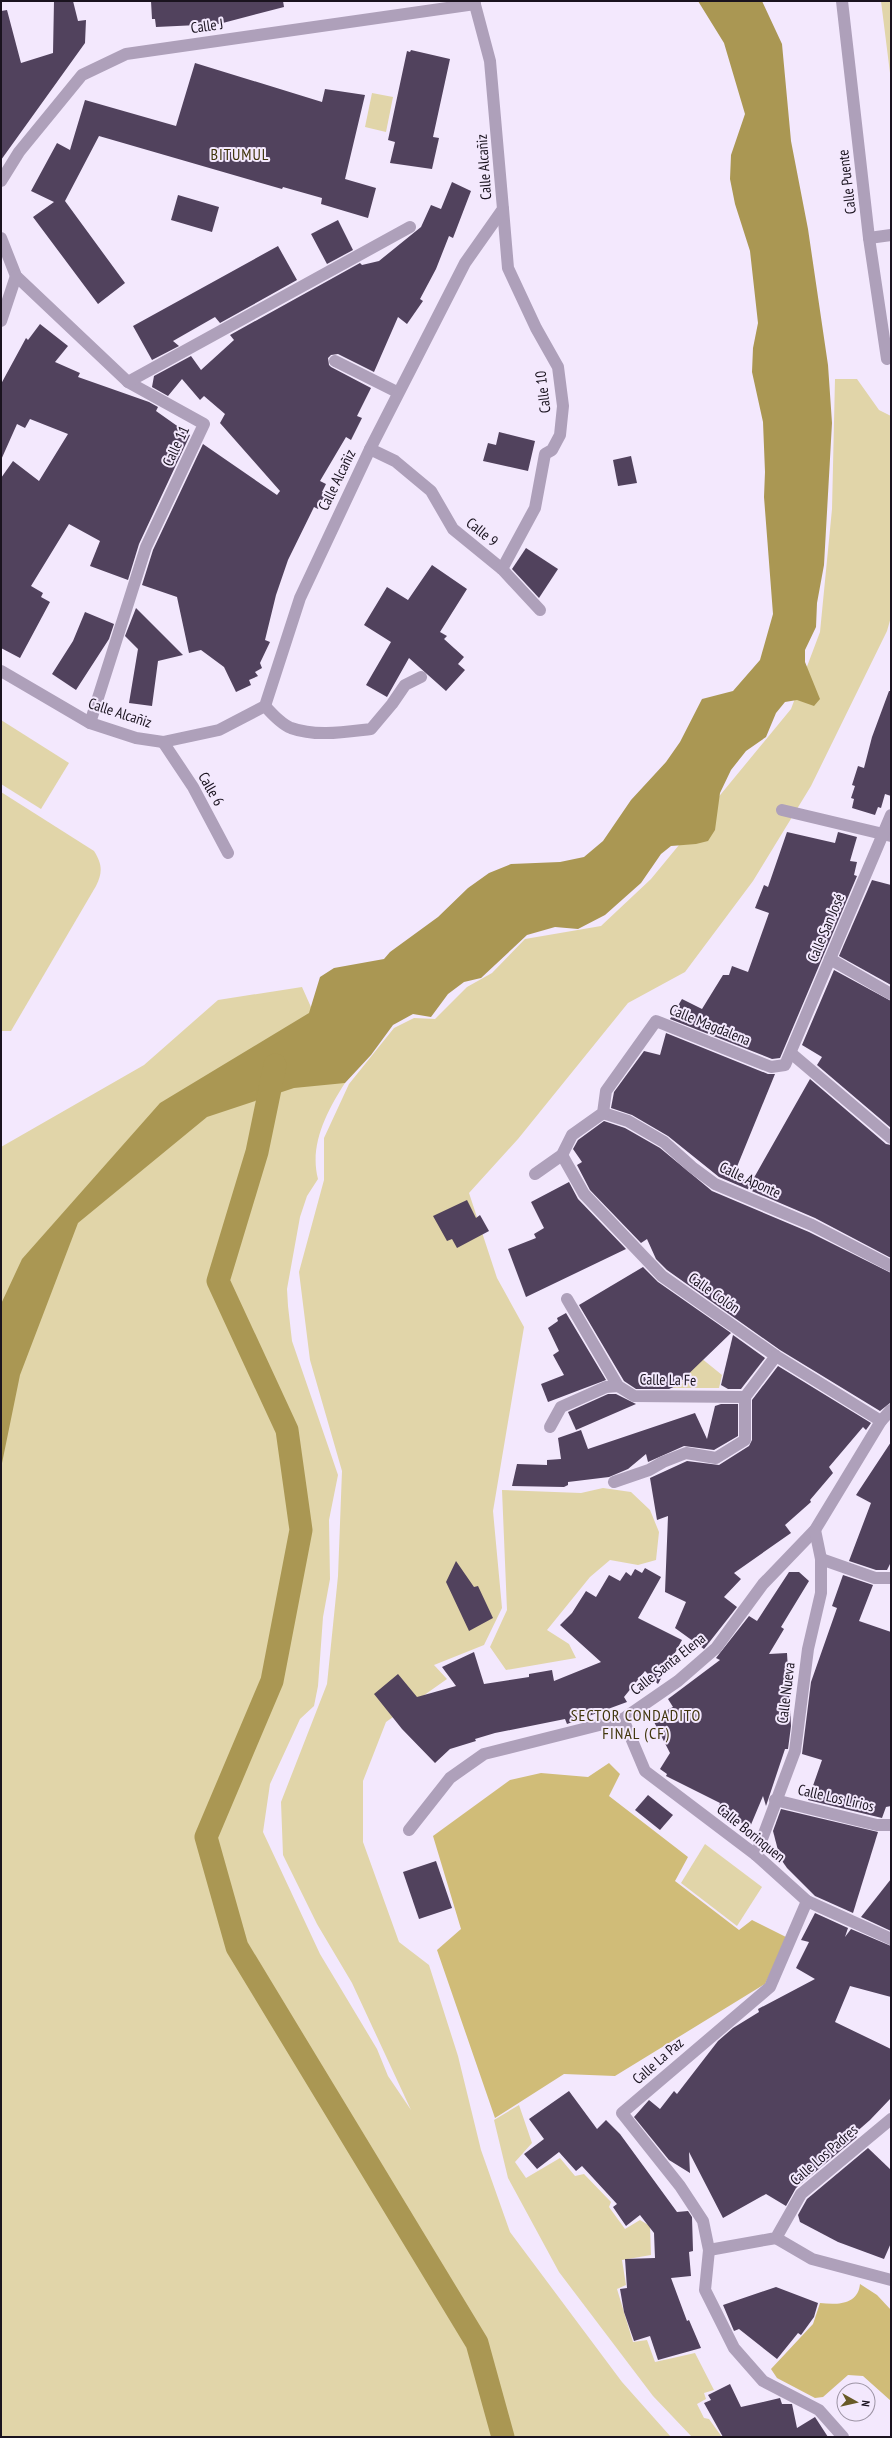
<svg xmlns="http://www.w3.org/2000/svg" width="892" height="2438" viewBox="0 0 892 2438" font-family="'PT Sans Narrow',sans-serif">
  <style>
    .green { fill: #e1d5a9 }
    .forest { fill: #d0bc78 }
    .water { fill: #aa9753 }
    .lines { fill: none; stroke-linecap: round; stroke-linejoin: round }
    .canal { stroke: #aa9753; stroke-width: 23 }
    .building { fill: #51425d }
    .minor { stroke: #aea0ba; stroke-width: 12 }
    .labels { text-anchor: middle; stroke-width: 4; stroke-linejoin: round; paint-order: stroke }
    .street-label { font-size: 15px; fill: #1a131f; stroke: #f3e8fd }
    .neighbourhood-label { font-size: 16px; letter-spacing: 1px; fill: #40350b; stroke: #f3e8fd }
  </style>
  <rect width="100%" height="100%" fill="#f3e8fd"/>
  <g class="green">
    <polygon points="881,1 891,1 891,81"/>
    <polygon points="372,93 393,97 386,132 365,127"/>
    <path d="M 835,379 L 857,379 L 879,410 L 891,416 L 891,617 L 887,631 L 811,786 L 753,881 L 685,972 L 628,1003 L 518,1139 L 469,1193 L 497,1278 L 524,1327 L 493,1511 L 502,1608 L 484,1645 L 434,1665 L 447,1679 L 386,1722 L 363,1781 L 363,1842 L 399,1942 L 429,1965 L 458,2056 L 481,2150 L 510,2232 L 622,2382 L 671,2437 L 1,2437 L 1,1147 L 144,1065 L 218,1000 L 302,987 L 345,1083 C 327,1111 309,1145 318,1179 L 307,1196 L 300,1217 L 287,1289 L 288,1306 L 292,1341 L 338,1475 L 329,1520 L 330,1579 L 323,1617 L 318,1686 L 314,1706 L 300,1719 L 270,1784 L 263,1832 L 320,1954 L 377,2049 L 388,2076 L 411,2110 L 352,1983 L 317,1924 L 283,1855 L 281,1802 L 327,1684 L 338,1576 L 342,1471 L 310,1360 L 299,1272 L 324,1180 L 324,1138 L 349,1084 L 394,1028 L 414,1018 L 435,1019 L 467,987 L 492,973 L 525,939 L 601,926 L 651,879 L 791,709 L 820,632 L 832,509 Z"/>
    <polygon points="1,720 69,763 41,809 1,784"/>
    <path d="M 1,792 L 94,851 C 102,864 103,872 96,886 L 11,1031 L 1,1031 Z"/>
    <polygon points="701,1358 722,1375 719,1388 672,1388 683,1383 682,1381 689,1374 688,1371"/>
    <polygon points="603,1488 631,1492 650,1510 659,1532 656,1560 638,1565 610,1560 590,1577 547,1630 569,1644 576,1658 506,1670 490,1647 507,1610 502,1490 581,1493"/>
    <polygon points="705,1844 762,1887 737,1926 681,1883"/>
    <polygon points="519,2105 532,2143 515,2162 526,2178 560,2158 575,2176 584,2174 611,2202 609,2207 625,2229 640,2220 650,2226 651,2255 622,2260 626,2285 617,2289 633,2342 647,2340 655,2362 695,2353 714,2390 704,2393 706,2399 697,2404 704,2418 709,2419 722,2437 692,2437 653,2396 559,2272 508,2178 494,2120"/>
  </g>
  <g class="forest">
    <polygon points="609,1763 620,1774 609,1796 688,1857 675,1881 739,1930 752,1920 788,1938 765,1984 615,2076 564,2074 495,2118 437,1950 461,1929 433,1836 510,1780 541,1773 588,1777"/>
    <path d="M 860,2284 L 877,2295 L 891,2310 L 891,2401 L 863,2376 L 848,2375 L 823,2397 L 815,2398 L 777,2378 L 771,2369 L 813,2324 L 820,2303 C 837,2305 858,2305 860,2284 Z"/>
  </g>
  <polygon class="water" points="698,1 762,1 782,44 791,141 808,229 828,365 832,423 824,565 817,603 816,627 805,650 805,662 820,699 814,706 797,700 785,702 776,713 766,737 746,751 731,770 720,793 715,830 708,841 696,844 671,846 661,854 641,883 605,915 578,929 555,927 527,935 481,978 464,982 448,994 431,1017 413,1014 393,1025 371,1055 345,1083 294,1088 207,1117 78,1223 20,1375 1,1468 1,1304 22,1259 160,1103 309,1013 320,977 334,968 384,959 390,952 438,917 468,888 489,873 511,864 560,862 584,857 603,841 631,800 666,762 680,742 702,699 733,691 760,660 773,614 764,497 765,472 763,422 752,372 753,348 758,323 750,251 735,204 730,179 731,155 745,114 724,43"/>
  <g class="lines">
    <polyline class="canal" points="275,1065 257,1152 218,1281 287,1430 301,1530 272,1681 206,1837 237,1947 477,2343 503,2437"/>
  </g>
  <g class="building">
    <polygon points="54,1 73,1 78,21 86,20 85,43 1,160 1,11 7,10 21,63 53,53"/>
    <polygon points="151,1 283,1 284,7 219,24 156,27 155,19 152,19"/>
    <polygon points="411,50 450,59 433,137 439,138 432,169 390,163 395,142 388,140 407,51 410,52"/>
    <polygon points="195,63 322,102 325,89 365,95 345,179 376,188 368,218 321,204 322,198 283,187 282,189 99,136 65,201 125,283 98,304 33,217 54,202 31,191 57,143 70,150 85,100 176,126"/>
    <polygon points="452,182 471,191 453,238 449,236 436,269 420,299 423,301 407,324 398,317 374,372 338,354 331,355 328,358 329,365 331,367 371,388 357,416 362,418 351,440 346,437 320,481 326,484 322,492 326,495 318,509 314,507 288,560 276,595 265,640 270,642 260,663 262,668 255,672 258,676 249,680 251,685 236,692 224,667 201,650 189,653 177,597 142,585 153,550 203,444 277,495 280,491 220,423 225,414 204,396 200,400 182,379 168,396 152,387 154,376 191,356 201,370 234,340 230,335 360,263 362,265 379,261 421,227 431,205 441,209"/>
    <polygon points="178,195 219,207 212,232 171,220"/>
    <polygon points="338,220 353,250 327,264 311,234"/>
    <polygon points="278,246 297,280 220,323 215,317 173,341 179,346 152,360 133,326"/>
    <polygon points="40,324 68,346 55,362 80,373 78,377 149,402 158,407 156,411 190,435 139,544 128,580 90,566 100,541 69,524 31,586 43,593 41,597 50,602 20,658 1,648 1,478 13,461 39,481 68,434 30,419 25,428 17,424 1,460 1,384 26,338 28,340"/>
    <polygon points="499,432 535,441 528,471 483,461 488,443 496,445"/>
    <polygon points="631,456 637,483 618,486 613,460"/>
    <polygon points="526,548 558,569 539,598 512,569"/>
    <polygon points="432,565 467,589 440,632 447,636 444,639 464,657 458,664 465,670 446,691 409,658 387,697 366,685 391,642 364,625 387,587 408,600"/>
    <polygon points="136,608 183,655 158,661 152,706 129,703 138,649 125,636"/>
    <polygon points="85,612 114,624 109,639 76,690 52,674 73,641"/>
    <polygon points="889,691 891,691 891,796 885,794 881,808 878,807 875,815 852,808 854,799 851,798 855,786 852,785 858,766 864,768 872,737"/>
    <polygon points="787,832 835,843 838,832 857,837 850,861 857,862 854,875 857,876 780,1058 772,1059 670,1019 682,999 702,1009 723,975 729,975 732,966 748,972 769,913 755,908 764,885 768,887"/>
    <polygon points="872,880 891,885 891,985 839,956"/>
    <polygon points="834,970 891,1001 891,1128 817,1065 822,1057 802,1045"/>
    <polygon points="666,1033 768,1074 775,1074 734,1174 751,1183 810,1079 886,1144 891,1145 891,1258 815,1218 719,1177 668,1136 632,1115 611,1108 614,1092 644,1051 660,1055"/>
    <polygon points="604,1121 625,1128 660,1148 712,1191 809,1232 891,1273 890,1403 880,1411 780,1350 667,1270 656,1259 647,1239 641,1243 590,1190 577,1165 582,1162 573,1149 578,1140"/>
    <polygon points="569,1182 578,1199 626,1249 526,1297 508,1249 536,1238 534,1234 544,1228 531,1202"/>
    <polygon points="467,1200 476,1218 480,1215 489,1231 457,1248 452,1239 447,1241 433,1216"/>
    <polygon points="643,1267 658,1282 731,1333 676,1386 669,1389 636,1389 624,1381 579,1305"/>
    <polygon points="566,1313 606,1380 548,1402 541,1384 564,1375 553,1355 559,1351 548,1328 558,1321 557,1318"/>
    <polygon points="733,1335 765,1358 741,1389 728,1389 721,1385"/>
    <polygon points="778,1366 871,1423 866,1430 863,1427 829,1467 833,1473 810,1500 811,1502 785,1525 791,1533 734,1573 741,1579 724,1597 737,1607 704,1649 675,1628 686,1602 665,1592 668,1516 657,1520 650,1478 687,1461 719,1465 749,1446 752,1440 752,1400"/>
    <polygon points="608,1394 616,1394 636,1404 576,1430 568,1412"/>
    <polygon points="721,1404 738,1404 738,1436 714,1450 684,1446 648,1462 646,1454 628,1469 609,1477 568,1482 568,1485 564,1487 512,1486 517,1464 547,1465 547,1460 561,1459 558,1438 581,1430 588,1449 695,1413 707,1439 715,1406"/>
    <polygon points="891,1442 891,1562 887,1570 876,1570 849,1561 871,1503 856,1495"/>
    <polygon points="456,1561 474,1587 478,1586 493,1618 469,1631 446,1582"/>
    <polygon points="645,1568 661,1577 638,1618 682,1640 658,1684 645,1671 624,1697 627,1702 567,1724 565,1719 495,1733 475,1739 476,1741 450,1749 435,1763 402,1729 374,1694 398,1674 417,1697 456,1686 442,1667 474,1652 484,1684 529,1677 529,1674 552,1670 554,1681 601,1662 560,1625 572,1613 586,1591 596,1597 609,1575 620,1581 626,1572 631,1576 635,1569 642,1573"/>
    <polygon points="789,1572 799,1572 809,1581 781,1627 784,1629 769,1654 787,1653 791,1726 788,1749 785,1749 766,1806 763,1796 750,1827 717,1811 720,1803 666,1776 667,1774 660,1769 670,1753 652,1718 673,1707 668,1699 720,1660 716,1658 749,1616 757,1621"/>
    <polygon points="843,1575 873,1585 859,1621 891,1632 891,1806 886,1807 882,1818 808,1800 822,1760 802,1754 811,1682 837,1608 832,1606"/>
    <polygon points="648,1795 673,1815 660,1830 635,1810"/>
    <polygon points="781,1809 878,1832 853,1913 815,1896 787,1868 780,1858 773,1831"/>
    <polygon points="436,1861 452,1908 419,1919 403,1872"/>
    <polygon points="891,1879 891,1931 861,1917"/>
    <polygon points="815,1913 848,1928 845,1937 851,1929 891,1946 891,1997 850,1986 835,2022 891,2049 891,2098 870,2120 854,2134 857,2137 796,2188 786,2206 766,2194 723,2218 689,2152 690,2173 669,2160 634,2117 649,2100 660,2109 674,2091 677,2094 718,2041 733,2028 759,2012 758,2009 815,1979 796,1968 809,1942 801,1940"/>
    <polygon points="569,2091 597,2129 606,2120 620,2134 677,2212 688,2211 692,2217 693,2251 689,2252 691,2276 671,2278 687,2321 689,2320 701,2348 658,2360 650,2336 634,2341 624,2312 620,2289 627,2288 625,2259 655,2258 654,2233 640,2215 626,2226 613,2207 617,2204 582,2166 576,2171 559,2152 537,2169 524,2154 544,2139 529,2119"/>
    <polygon points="868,2148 891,2170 891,2243 884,2259 838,2242 800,2222 798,2215 807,2199"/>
    <polygon points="776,2287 818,2303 814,2317 801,2335 798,2333 777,2359 739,2329 734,2331 723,2305"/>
    <polygon points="730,2384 741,2407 780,2398 782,2404 792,2404 797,2428 815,2417 828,2437 723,2437 704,2403 711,2400 708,2395"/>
  </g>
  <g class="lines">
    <g class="minor">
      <polyline points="842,1 869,238 887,359"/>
      <polyline points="1,181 19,152 82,75 126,54 475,4"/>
      <polyline points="1,238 16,276 128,382 204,424 146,547 90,723"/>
      <polyline points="869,238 891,235"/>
      <polyline points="1,321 16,276"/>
      <polyline points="335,361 397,392"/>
      <polyline points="128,382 410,227"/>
      <polyline points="370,449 395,461 431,491 453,529 502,569 540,610"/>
      <polyline points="502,569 535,508 545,454 552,450 560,435 563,406 558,367 536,328 508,268 503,209"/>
      <polyline points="1,671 90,723 136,738 163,742 219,730 265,706 300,598 370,449 465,263 503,209 490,61 474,1"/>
      <path d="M 265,706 C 272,714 281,724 291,728 C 316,737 345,732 371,729 L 392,704 L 405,685 L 421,677"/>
      <polyline points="163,742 193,787 228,853"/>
      <polyline points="782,810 891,836"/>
      <polyline points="830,959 891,994"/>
      <polyline points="792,1054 891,1138"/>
      <polyline points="603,1113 628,1121 664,1142 692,1167 715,1184 812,1225 891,1266"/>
      <polyline points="562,1155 584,1194 662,1276 776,1356 881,1421"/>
      <polyline points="535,1174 562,1155 572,1135 603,1113 606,1091 656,1021 771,1067 785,1065 891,815"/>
      <polyline points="567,1299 618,1386 634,1396 745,1397 776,1356"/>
      <polyline points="550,1427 561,1407 606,1387 618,1386"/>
      <polyline points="614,1482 649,1470 663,1462 686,1453 716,1458 745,1440 745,1397"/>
      <polyline points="821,1559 875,1578 891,1578"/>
      <polyline points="623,1719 645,1771 756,1855 807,1901 891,1939"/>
      <polyline points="775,1800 877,1825 891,1825"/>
      <polyline points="409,1830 450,1778 484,1754 623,1719 678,1681 716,1648 763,1584 815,1530 881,1421 891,1410"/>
      <polyline points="756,1855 795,1751 808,1649 821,1593 821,1559 815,1530"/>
      <polyline points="807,1901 770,1987 622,2113 680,2186 703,2221 709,2250 705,2290 734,2348 763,2381 819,2410 843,2437"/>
      <polyline points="776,2238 812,2259 891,2280"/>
      <polyline points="709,2250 776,2238 801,2194 891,2119"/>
    </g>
  </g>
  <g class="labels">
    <g class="street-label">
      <text transform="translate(207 26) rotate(-8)" y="5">Calle J</text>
      <text transform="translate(484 167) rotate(-94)" y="5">Calle Alcañiz</text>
      <text transform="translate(847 182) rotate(-97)" y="5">Calle Puente</text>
      <text transform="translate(543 392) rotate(-97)" y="5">Calle 10</text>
      <text transform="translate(176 446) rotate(-65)" y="5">Calle 11</text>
      <text transform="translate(337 480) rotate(-64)" y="5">Calle Alcañiz</text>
      <text transform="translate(482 532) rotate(39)" y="5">Calle 9</text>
      <text transform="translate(120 713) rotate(18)" y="5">Calle Alcañiz</text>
      <text transform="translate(211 789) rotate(60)" y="5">Calle 6</text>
      <text transform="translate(826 928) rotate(-67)" y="5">Calle San José</text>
      <text transform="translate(710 1025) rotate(22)" y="5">Calle Magdalena</text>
      <text transform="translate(750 1180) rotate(25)" y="5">Calle Aponte</text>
      <text transform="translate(714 1293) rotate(35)" y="5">Calle Colón</text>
      <text transform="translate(668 1380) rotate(1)" y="5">Calle La Fe</text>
      <text transform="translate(668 1664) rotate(-38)" y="5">Calle Santa Elena</text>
      <text transform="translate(786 1693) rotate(-83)" y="5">Calle Nueva</text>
      <text transform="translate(836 1798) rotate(13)" y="5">Calle Los Lirios</text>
      <text transform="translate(751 1833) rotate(39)" y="5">Calle Borinquen</text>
      <text transform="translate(658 2061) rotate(-41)" y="5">Calle La Paz</text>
      <text transform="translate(824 2155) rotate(-41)" y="5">Calle Los Padres</text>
    </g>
    <g class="neighbourhood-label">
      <text x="240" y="160">BITUMUL</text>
      <text x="636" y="1721">SECTOR CONDADITO<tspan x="636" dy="18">FINAL (CF)</tspan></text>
    </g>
  </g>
  <rect width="892" height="2438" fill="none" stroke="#1a131f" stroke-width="4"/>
  <g transform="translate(856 2402) rotate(98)"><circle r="19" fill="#f3e8fd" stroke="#9c93a4"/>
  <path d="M0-3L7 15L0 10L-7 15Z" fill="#685a27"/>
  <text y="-6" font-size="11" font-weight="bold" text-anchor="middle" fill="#1a131f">N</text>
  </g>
</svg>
